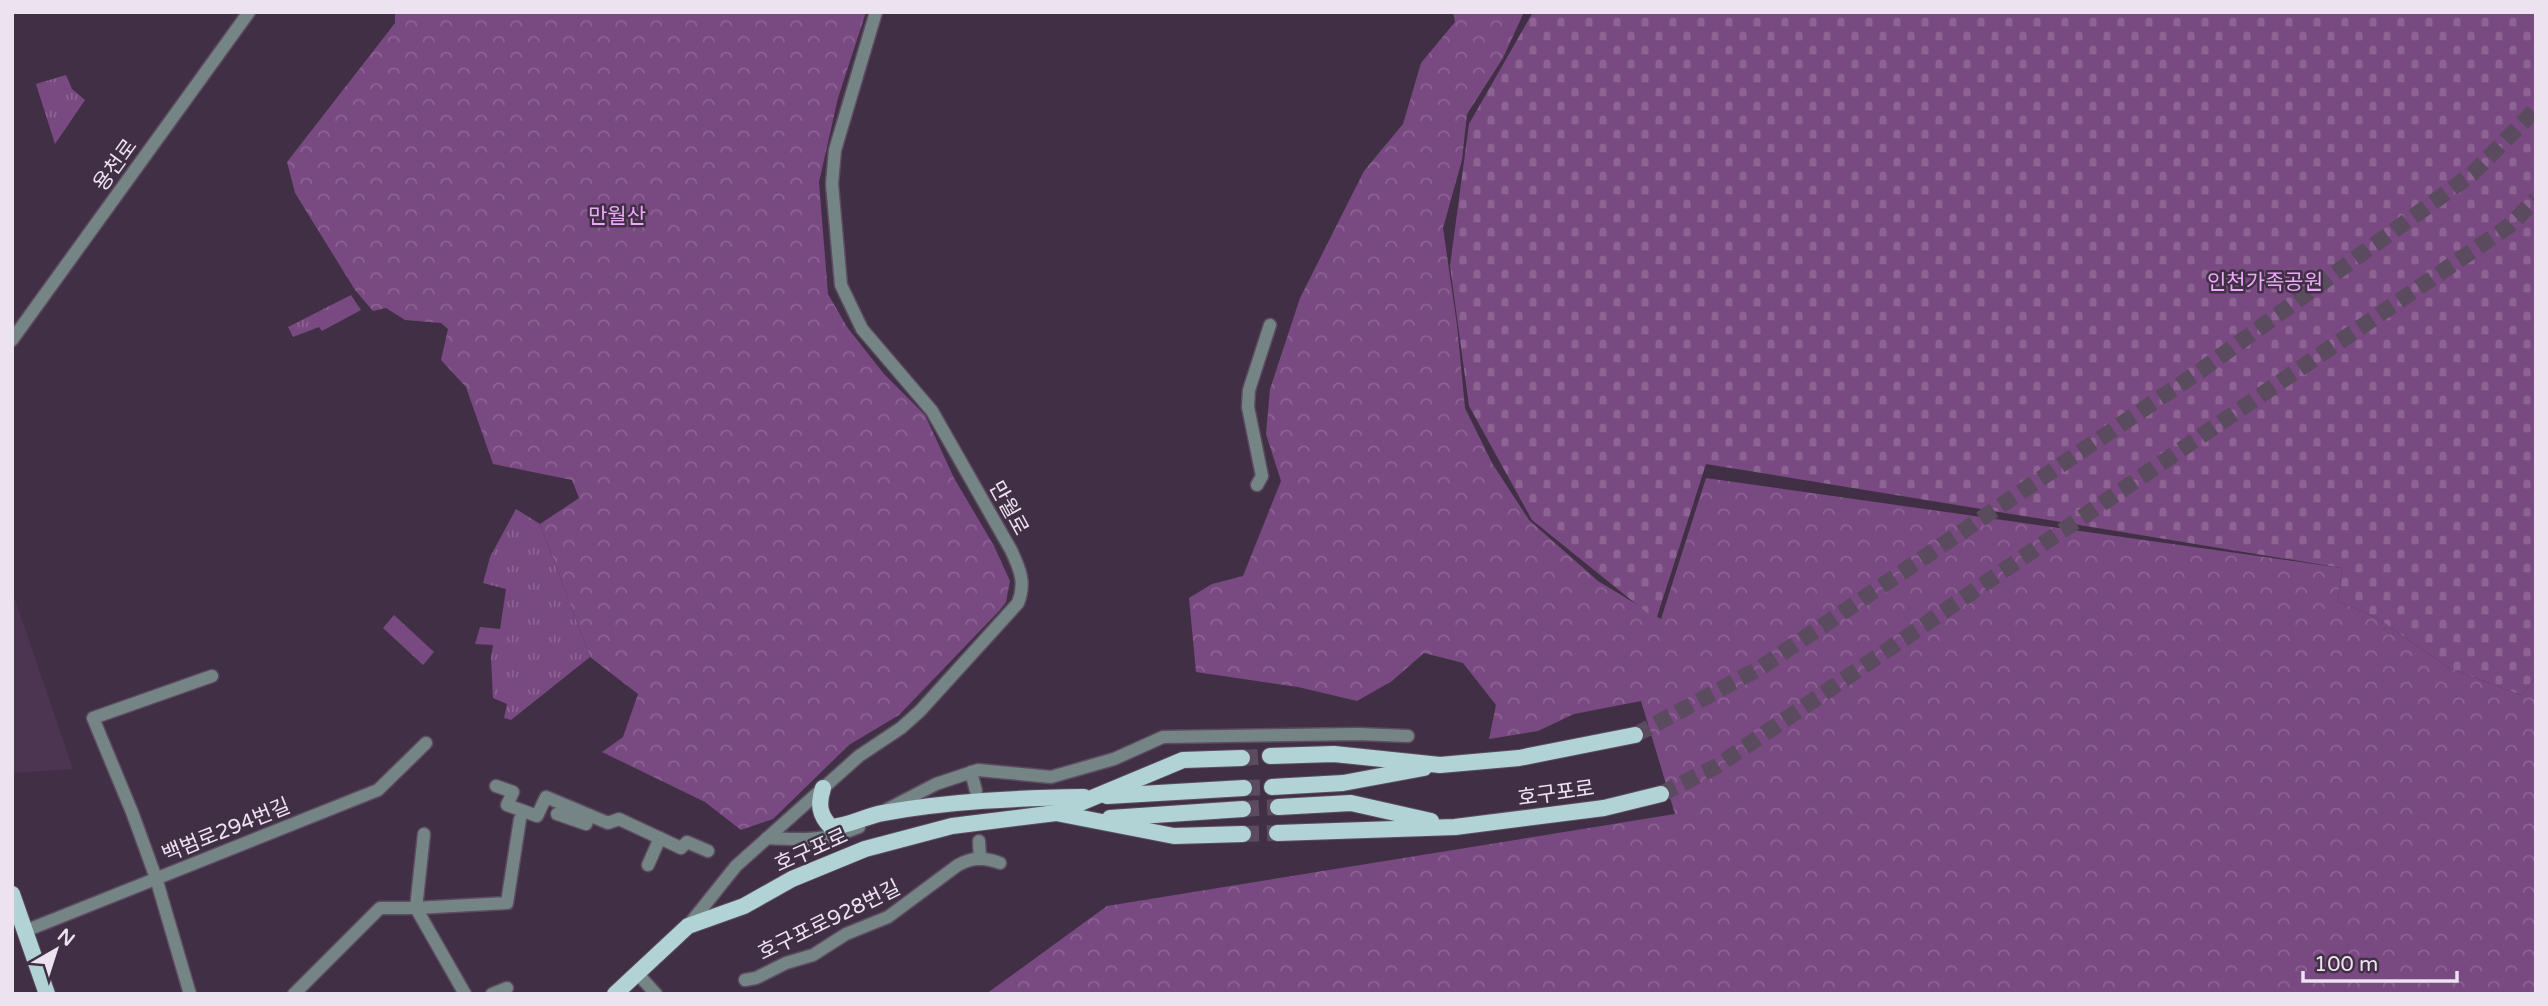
<svg xmlns="http://www.w3.org/2000/svg" width="2548" height="1006" viewBox="0 0 2548 1006" font-family="'Varela Round','Noto Sans KR',sans-serif">
  <style>
    .built { fill: #4c3550 }
    .grass { fill: url(#grass-tufts) }
    .forest { fill: url(#forest-crowns) }
    .cemetery { fill: url(#cemetery-stones) }
    .lines { fill: none; stroke-linecap: round; stroke-linejoin: round }
    .major-tunnel { stroke: #5b4b5e; stroke-width: 16; stroke-dasharray: 16 8; stroke-linecap: butt }
    .minor-casing { stroke: #5d4c60; stroke-width: 15 }
    .major-casing { stroke: #5d4c60; stroke-width: 18 }
    .minor { stroke: #758586; stroke-width: 12 }
    .major { stroke: #b1d3d5; stroke-width: 16 }
    .labels { text-anchor: middle; stroke-width: 5; stroke-linejoin: round; paint-order: stroke }
    .street-label { font-size: 21px; fill: #ede2ef; stroke: #413045 }
    .park-label { font-size: 21px; fill: #ecaaf8; stroke: #413045 }
  </style>
  <defs>
    <pattern id="grass-tufts" width="24" height="20" patternUnits="userSpaceOnUse" patternTransform="scale(1.75)"><rect width="24" height="20" fill="#794981"/><path d="M3 7l-1-3M5 7V3M7 7l1-3M15 17l-1-3M17 17v-4M19 17l1-3" fill="none" stroke="#8c6393"/></pattern>
    <pattern id="forest-crowns" width="20" height="18" patternUnits="userSpaceOnUse" patternTransform="scale(1.75)"><rect width="20" height="18" fill="#794981"/><path d="M2 6a3 3 0 1 1 6 0M12 15a3 3 0 1 1 6 0" fill="none" stroke="#8c6393"/></pattern>
    <pattern id="cemetery-stones" width="16" height="16" patternUnits="userSpaceOnUse" patternTransform="scale(1.75)"><rect width="16" height="16" fill="#794981"/><path d="M2 7V4a2 2 0 0 1 4 0v3zM10 15v-3a2 2 0 0 1 4 0v3z" fill="#8c6393"/></pattern>
  </defs>
  <rect width="100%" height="100%" fill="#413045"/>
  <polygon class="built" points="12,591 73,769 12,773"/>
  <g class="grass">
    <polygon points="66,75 72,89 85,100 55,144 36,84"/>
    <polygon points="351,295 361,310 322,331 319,327 293,337 288,327"/>
    <polygon points="516,509 540,524 590,657 511,720 504,718 507,704 493,698 491,658 493,645 475,644 480,627 500,629 506,589 483,583 490,557"/>
    <polygon points="394,615 434,652 423,665 383,628"/>
  </g>
  <g class="forest">
    <polygon points="395,12 866,12 838,98 819,182 828,294 847,327 884,374 925,415 954,478 994,546 1010,581 1006,602 1000,610 899,715 849,745 773,819 741,830 705,802 602,752 623,737 638,694 590,657 540,524 579,498 572,480 493,464 466,387 441,360 448,329 441,323 405,320 386,308 373,311 355,290 295,193 287,162 395,23"/>
    <polygon points="1453,12 1524,12 1503,58 1467,114 1462,160 1443,228 1457,325 1465,408 1492,463 1529,520 1598,581 1661,619 1706,478 2342,568 2338,601 2377,618 2449,668 2521,695 2536,677 2536,994 986,994 1107,906 1675,814 1641,701 1574,714 1538,731 1489,739 1496,705 1463,663 1424,653 1392,681 1357,701 1298,687 1196,672 1189,598 1212,584 1243,576 1281,481 1266,434 1270,389 1300,298 1364,171 1403,124 1421,63 1455,22"/>
  </g>
  <polygon class="cemetery" points="1533,12 2536,12 2536,677 2521,695 2449,668 2377,618 2338,601 2342,568 1706,464 1656,620 1532,520 1469,406 1450,266 1469,124"/>
  <g class="lines">
    <g class="major-tunnel">
      <polyline points="1635,735 1760,668 2200,371 2472,174 2536,109"/>
      <polyline points="1242,758 1270,756"/>
      <polyline points="1244,788 1272,787"/>
      <polyline points="1661,794 1717,766 2509,226 2536,199"/>
      <polyline points="1243,809 1278,807"/>
      <polyline points="1243,834 1277,833"/>
    </g>
    <defs>
      <g id="minor">
        <polyline points="12,340 249,12"/>
        <polyline points="1257,485 1262,476 1248,407 1249,390 1270,325"/>
        <polyline points="971,772 976,791"/>
        <polyline points="496,786 513,792 507,805 537,816 546,797 608,823 619,819 681,848 687,842 708,851"/>
        <polyline points="886,810 936,784 978,770 1051,777 1114,759 1163,737 1358,734 1408,736"/>
        <polyline points="557,814 586,824 589,815"/>
        <path d="M 767,838 C 803,840 826,841 859,827"/>
        <polyline points="979,841 980,859"/>
        <polyline points="648,865 660,838"/>
        <path d="M 688,926 L 736,866 L 859,756 L 901,728 L 920,711 L 1018,603 C 1026,583 1020,569 1011,550 L 932,411 L 862,329 L 841,285 L 832,184 L 835,150 L 876,12"/>
        <polyline points="25,931 378,790 426,743"/>
        <polyline points="637,973 656,994"/>
        <path d="M 745,980 L 756,978 L 786,963 L 813,955 L 846,934 L 888,917 L 958,865 C 973,857 984,857 1000,863"/>
        <polyline points="190,994 156,878 132,812 93,718 212,676"/>
        <polyline points="294,994 380,908 416,908 424,834"/>
        <polyline points="465,994 416,908 507,903 520,819"/>
        <polyline points="492,994 507,988"/>
      </g>
      <g id="major">
        <polyline points="1270,756 1334,754 1440,765 1519,758 1635,735"/>
        <polyline points="1272,787 1343,783 1424,768"/>
        <path d="M 823,788 C 818,804 819,815 831,827 C 850,826 865,816 883,813 C 950,801 1017,798 1084,797"/>
        <polyline points="1107,796 1244,788"/>
        <polyline points="1278,807 1351,803 1431,821"/>
        <polyline points="1056,813 1174,836 1243,834"/>
        <polyline points="1110,818 1243,809"/>
        <polyline points="1277,833 1455,827 1604,808 1661,794"/>
        <polyline points="12,894 47,994"/>
        <polyline points="615,994 688,926 744,906 792,879 865,849 952,826 1056,813 1183,760 1242,758"/>
      </g>
    </defs>
    <use href="#minor" class="minor-casing"/>
    <use href="#major" class="major-casing"/>
    <use href="#minor" class="minor"/>
    <use href="#major" class="major"/>
  </g>
  <g class="labels">
    <g class="street-label">
      <text transform="translate(115 165) rotate(-54)" y="7">용천로</text>
      <text transform="translate(1009 508) rotate(61)" y="7">만월로</text>
      <text transform="translate(1556 793) rotate(-8)" y="7">호구포로</text>
      <text transform="translate(226 830) rotate(-22)" y="7">백범로294번길</text>
      <text transform="translate(811 850) rotate(-24)" y="7">호구포로</text>
      <text transform="translate(829 920) rotate(-26)" y="7">호구포로928번길</text>
    </g>
    <g class="park-label">
      <text x="617" y="223">만월산</text>
      <text x="2265" y="289">인천가족공원</text>
    </g>
  </g>
  <rect width="2548" height="1006" fill="none" stroke="#ede2ef" stroke-width="28"/>
  <g transform="translate(56 950) rotate(39)" stroke="#413045" stroke-width="5" paint-order="stroke">
  <path d="M0-5L12 26L0 18L-12 26Z" fill="#ede2ef"/>
  <text y="-10" font-size="19" font-weight="bold" text-anchor="middle" fill="#ede2ef">N</text>
  </g>
  <path d="M2303 971v10h154v-10" fill="none" stroke="#ede2ef" stroke-width="3.5"/>
  <text x="2314" y="971" font-size="21" fill="#ede2ef" stroke="#413045" stroke-width="5" paint-order="stroke">100 m</text>
</svg>
